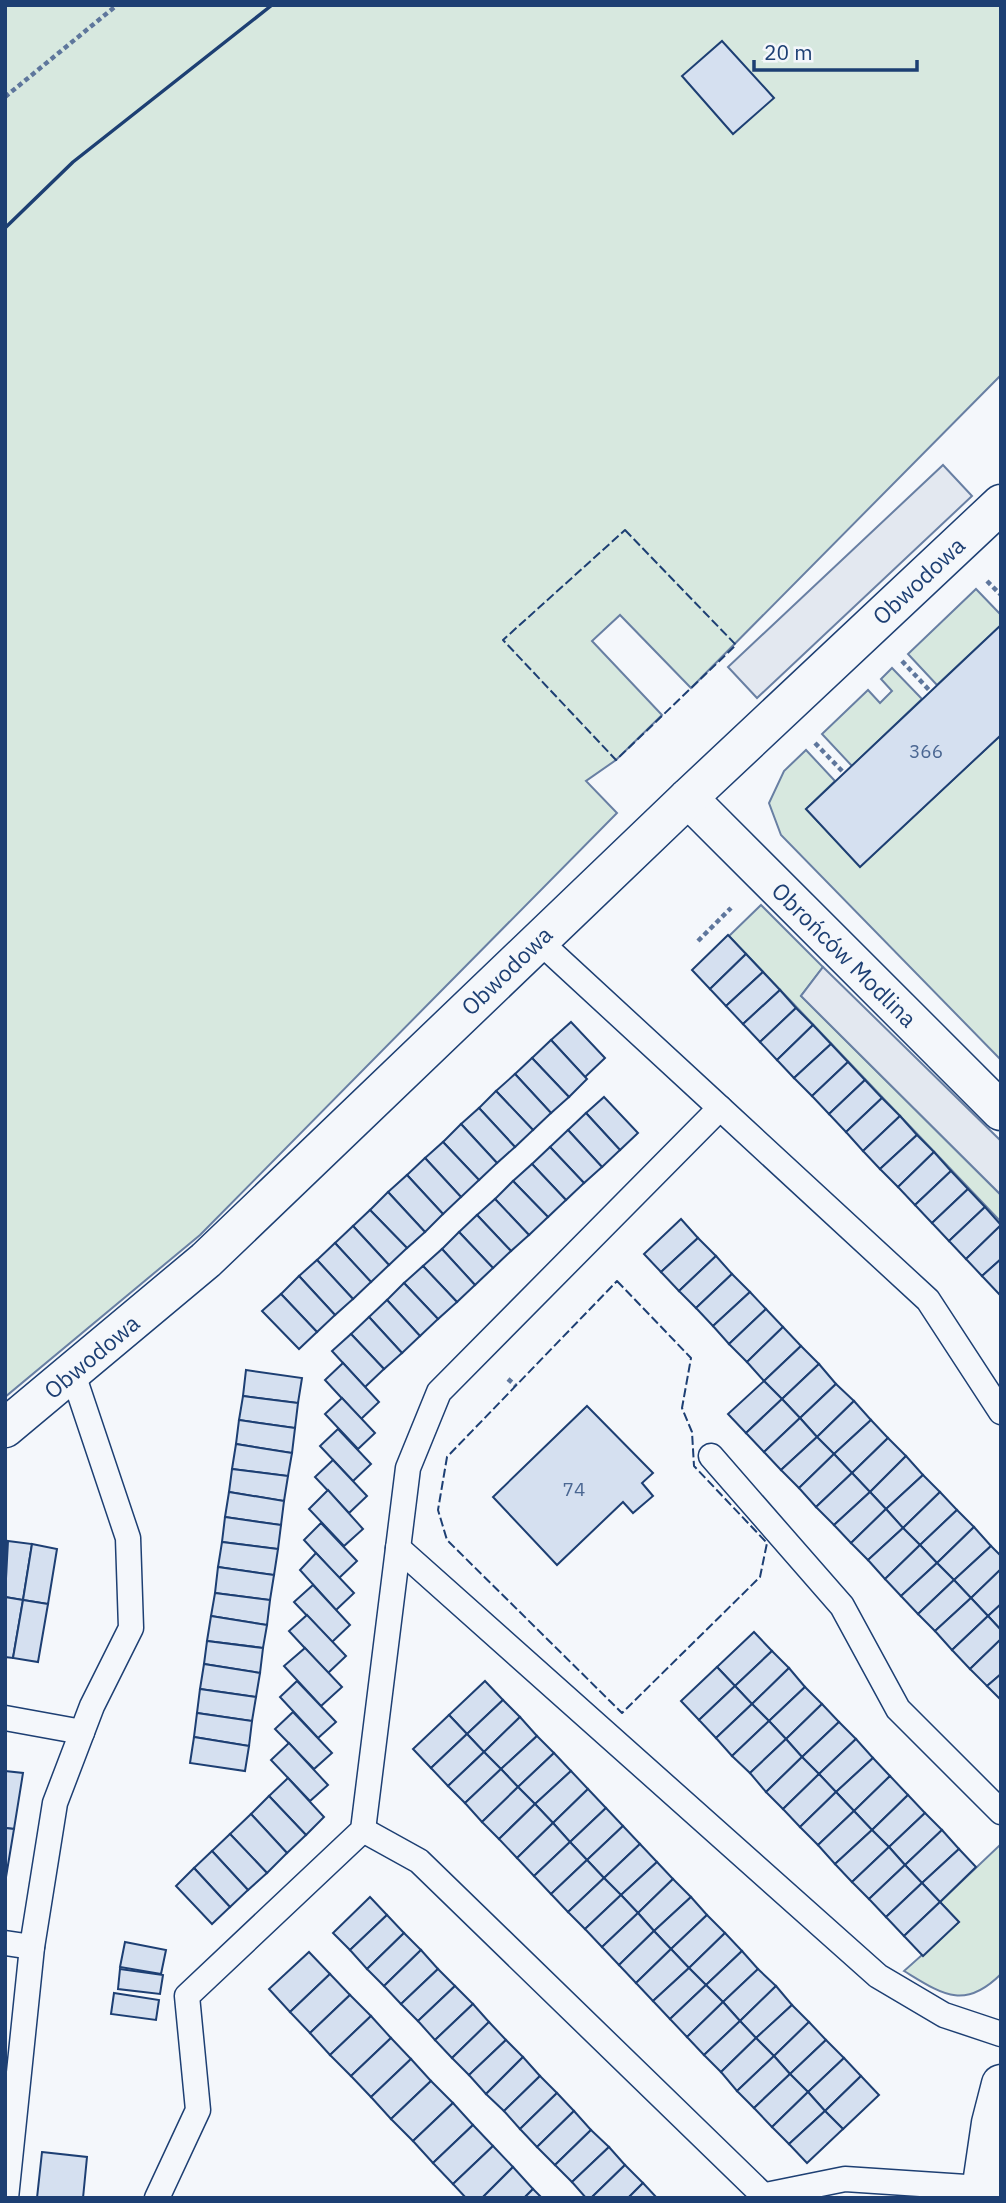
<svg xmlns="http://www.w3.org/2000/svg" width="1006" height="2203" viewBox="0 0 1006 2203" font-family="'IBM Plex Sans',sans-serif">
  <style>
    .green { fill: #d7e8df; stroke: #687fa3; stroke-width: 2 }
    .parking { fill: #e3e8f0; stroke: #687fa3; stroke-width: 2 }
    .building { fill: #d5e0f0; stroke: #1d3f73; stroke-width: 2 }
    .lines { fill: none; stroke-linecap: round; stroke-linejoin: round }
    .lane-casing { stroke: #1d3f73; stroke-width: 27 }
    .street-casing { stroke: #1d3f73; stroke-width: 41 }
    .path { stroke: #5e769c; stroke-width: 4.5; stroke-dasharray: 5 3.5; stroke-linecap: butt }
    .lane { stroke: #f4f7fb; stroke-width: 24 }
    .street { stroke: #f4f7fb; stroke-width: 38 }
    .fence { stroke: #1d3f73; stroke-width: 2; stroke-dasharray: 9 3.5; stroke-linecap: butt }
    .wall { stroke: #1d3f73; stroke-width: 3.5 }
    .labels { text-anchor: middle; stroke-width: 5; stroke-linejoin: round; paint-order: stroke }
    .number-label { font-size: 19px; fill: #4b6792 }
    .street-label { font-size: 23px; fill: #1d3f73; stroke: #f4f7fb }
  </style>
  <rect width="100%" height="100%" fill="#f4f7fb"/>
  <g class="green">
    <polygon points="5,5 1001,5 1001,375 691,688 620,615 592,641 662,715 616,760 586,781 617,813 200,1235 5,1397"/>
    <polygon points="976,589 1001,615 1001,625 937,685 908,654"/>
    <polygon points="892,668 922,699 852,766 822,734 868,690 880,703 892,691 881,679"/>
    <polygon points="1001,735 1001,1060 781,835 769,803 784,771 806,750 835,781 806,809 860,866"/>
    <polygon points="761,905 823,967 801,996 1001,1195 1001,1222 729,936"/>
    <path d="M 1001,1844 L 1001,1974 C 964,2011 942,1994 904,1971 L 959,1922 L 940,1902 Z"/>
  </g>
  <g class="parking">
    <polygon points="943,465 972,496 757,698 728,667"/>
    <polygon points="823,967 1001,1141 1001,1195 801,996"/>
  </g>
  <g class="building">
    <polygon points="722,41 774,98 733,134 682,76"/>
    <polygon points="1001,625 1001,735 860,867 806,809"/>
    <polygon points="728,935 746,954 710,989 692,970"/>
    <polygon points="746,954 763,972 726,1006 710,989"/>
    <polygon points="763,972 780,990 743,1024 726,1006"/>
    <polygon points="780,990 796,1008 760,1042 743,1024"/>
    <polygon points="796,1008 813,1025 777,1060 760,1042"/>
    <polygon points="571,1022 605,1058 585,1077 551,1040"/>
    <polygon points="813,1025 831,1044 794,1078 777,1060"/>
    <polygon points="551,1040 587,1079 569,1097 532,1058"/>
    <polygon points="831,1044 848,1062 812,1096 794,1078"/>
    <polygon points="532,1058 569,1097 551,1113 515,1074"/>
    <polygon points="848,1062 865,1080 829,1114 812,1096"/>
    <polygon points="515,1074 551,1113 533,1130 496,1091"/>
    <polygon points="865,1080 882,1098 846,1132 829,1114"/>
    <polygon points="496,1091 533,1130 515,1147 479,1108"/>
    <polygon points="604,1097 638,1133 620,1150 586,1113"/>
    <polygon points="882,1098 900,1116 863,1151 846,1132"/>
    <polygon points="479,1108 515,1147 497,1163 461,1124"/>
    <polygon points="586,1113 620,1150 602,1167 568,1130"/>
    <polygon points="900,1116 917,1135 880,1169 863,1151"/>
    <polygon points="461,1124 497,1163 479,1180 443,1142"/>
    <polygon points="568,1130 602,1167 584,1183 550,1147"/>
    <polygon points="917,1135 934,1152 898,1187 880,1169"/>
    <polygon points="443,1142 479,1180 461,1197 425,1158"/>
    <polygon points="550,1147 584,1183 566,1200 532,1164"/>
    <polygon points="934,1152 951,1171 915,1205 898,1187"/>
    <polygon points="425,1158 461,1197 443,1214 407,1175"/>
    <polygon points="532,1164 566,1200 548,1217 513,1181"/>
    <polygon points="951,1171 968,1189 932,1223 915,1205"/>
    <polygon points="407,1175 443,1214 425,1232 388,1192"/>
    <polygon points="513,1181 548,1217 529,1235 495,1199"/>
    <polygon points="968,1189 985,1207 949,1241 932,1223"/>
    <polygon points="388,1192 425,1232 407,1248 370,1210"/>
    <polygon points="495,1199 529,1235 511,1251 477,1215"/>
    <polygon points="985,1207 1001,1225 966,1259 949,1241"/>
    <polygon points="370,1210 407,1248 389,1265 353,1226"/>
    <polygon points="477,1215 511,1251 493,1268 459,1232"/>
    <polygon points="681,1219 698,1238 661,1272 644,1254"/>
    <polygon points="1001,1225 1001,1259 982,1276 966,1259"/>
    <polygon points="353,1226 389,1265 371,1282 335,1243"/>
    <polygon points="459,1232 493,1268 475,1285 442,1249"/>
    <polygon points="698,1238 716,1256 679,1291 661,1272"/>
    <polygon points="335,1243 371,1282 353,1299 317,1260"/>
    <polygon points="442,1249 475,1285 457,1302 423,1266"/>
    <polygon points="716,1256 732,1274 696,1308 679,1291"/>
    <polygon points="1001,1259 1001,1294 1000,1295 982,1276"/>
    <polygon points="317,1260 353,1299 335,1315 299,1276"/>
    <polygon points="423,1266 457,1302 438,1319 404,1283"/>
    <polygon points="732,1274 750,1292 713,1326 696,1308"/>
    <polygon points="299,1276 335,1315 317,1332 281,1294"/>
    <polygon points="404,1283 438,1319 420,1336 387,1300"/>
    <polygon points="750,1292 766,1309 729,1344 713,1326"/>
    <polygon points="281,1294 317,1332 299,1349 262,1311"/>
    <polygon points="387,1300 420,1336 402,1353 369,1317"/>
    <polygon points="766,1309 783,1327 747,1362 729,1344"/>
    <polygon points="369,1317 402,1353 384,1369 351,1334"/>
    <polygon points="783,1327 801,1346 764,1381 747,1362"/>
    <polygon points="351,1334 384,1369 365,1387 332,1351"/>
    <polygon points="801,1346 819,1364 782,1399 764,1381"/>
    <polygon points="343,1363 379,1402 361,1419 325,1380"/>
    <polygon points="819,1364 836,1384 800,1418 782,1399"/>
    <polygon points="246,1370 302,1378 298,1403 243,1396"/>
    <polygon points="764,1381 782,1399 746,1433 728,1414"/>
    <polygon points="836,1384 854,1401 817,1437 800,1418"/>
    <polygon points="243,1396 298,1403 295,1428 239,1420"/>
    <polygon points="342,1398 375,1433 358,1449 325,1414"/>
    <polygon points="782,1399 800,1418 764,1452 746,1433"/>
    <polygon points="854,1401 871,1420 834,1454 817,1437"/>
    <polygon points="587,1406 653,1473 642,1483 653,1496 633,1513 623,1502 557,1565 493,1497"/>
    <polygon points="800,1418 817,1437 781,1470 764,1452"/>
    <polygon points="239,1420 295,1428 292,1453 236,1444"/>
    <polygon points="871,1420 888,1438 852,1473 834,1454"/>
    <polygon points="338,1429 371,1464 353,1481 320,1446"/>
    <polygon points="817,1437 834,1454 799,1488 781,1470"/>
    <polygon points="888,1438 906,1456 870,1492 852,1473"/>
    <polygon points="236,1444 292,1453 288,1476 232,1469"/>
    <polygon points="834,1454 852,1473 816,1507 799,1488"/>
    <polygon points="906,1456 923,1475 886,1509 870,1492"/>
    <polygon points="333,1460 367,1496 349,1513 315,1477"/>
    <polygon points="232,1469 288,1476 284,1501 229,1492"/>
    <polygon points="852,1473 870,1492 834,1525 816,1507"/>
    <polygon points="923,1475 940,1492 903,1528 886,1509"/>
    <polygon points="328,1490 363,1529 344,1546 309,1509"/>
    <polygon points="229,1492 284,1501 281,1525 225,1517"/>
    <polygon points="870,1492 886,1509 851,1543 834,1525"/>
    <polygon points="940,1492 957,1510 920,1545 903,1528"/>
    <polygon points="886,1509 903,1528 868,1560 851,1543"/>
    <polygon points="957,1510 974,1527 937,1563 920,1545"/>
    <polygon points="225,1517 281,1525 278,1549 222,1542"/>
    <polygon points="321,1523 357,1561 339,1578 304,1540"/>
    <polygon points="974,1527 991,1546 954,1580 937,1563"/>
    <polygon points="903,1528 920,1545 885,1579 868,1560"/>
    <polygon points="8,1541 32,1544 23,1600 5,1597"/>
    <polygon points="222,1542 278,1549 274,1575 218,1567"/>
    <polygon points="32,1544 57,1549 48,1604 23,1600"/>
    <polygon points="920,1545 937,1563 901,1596 885,1579"/>
    <polygon points="991,1546 1001,1556 1001,1569 971,1598 954,1580"/>
    <polygon points="316,1553 354,1593 336,1610 300,1570"/>
    <polygon points="937,1563 954,1580 918,1614 901,1596"/>
    <polygon points="218,1567 274,1575 270,1600 215,1593"/>
    <polygon points="1001,1569 1001,1604 988,1616 971,1598"/>
    <polygon points="954,1580 971,1598 935,1631 918,1614"/>
    <polygon points="313,1585 350,1625 332,1642 294,1602"/>
    <polygon points="215,1593 270,1600 267,1625 211,1616"/>
    <polygon points="5,1597 23,1600 13,1658 5,1657"/>
    <polygon points="971,1598 988,1616 952,1650 935,1631"/>
    <polygon points="23,1600 48,1604 38,1662 13,1658"/>
    <polygon points="1001,1604 1001,1630 988,1616"/>
    <polygon points="307,1615 346,1656 328,1673 289,1631"/>
    <polygon points="211,1616 267,1625 263,1648 207,1641"/>
    <polygon points="988,1616 1001,1630 1001,1639 970,1669 952,1650"/>
    <polygon points="754,1632 772,1651 735,1686 717,1667"/>
    <polygon points="1001,1639 1001,1674 987,1686 970,1669"/>
    <polygon points="207,1641 263,1648 260,1673 204,1664"/>
    <polygon points="305,1648 342,1687 321,1706 284,1666"/>
    <polygon points="772,1651 789,1668 752,1704 735,1686"/>
    <polygon points="204,1664 260,1673 256,1697 200,1689"/>
    <polygon points="717,1667 735,1686 699,1720 681,1701"/>
    <polygon points="789,1668 805,1687 769,1721 752,1704"/>
    <polygon points="1001,1674 1001,1700 987,1686"/>
    <polygon points="297,1681 336,1722 318,1738 280,1697"/>
    <polygon points="485,1681 503,1700 467,1734 449,1715"/>
    <polygon points="735,1686 752,1704 716,1738 699,1720"/>
    <polygon points="805,1687 822,1704 786,1739 769,1721"/>
    <polygon points="200,1689 256,1697 252,1721 197,1713"/>
    <polygon points="503,1700 520,1717 484,1752 467,1734"/>
    <polygon points="752,1704 769,1721 732,1756 716,1738"/>
    <polygon points="822,1704 839,1722 802,1757 786,1739"/>
    <polygon points="293,1712 332,1753 314,1769 275,1729"/>
    <polygon points="197,1713 252,1721 249,1746 194,1737"/>
    <polygon points="449,1715 467,1734 431,1768 413,1749"/>
    <polygon points="520,1717 537,1736 501,1769 484,1752"/>
    <polygon points="769,1721 786,1739 750,1773 732,1756"/>
    <polygon points="839,1722 856,1739 819,1774 802,1757"/>
    <polygon points="467,1734 484,1752 448,1786 431,1768"/>
    <polygon points="537,1736 554,1753 518,1787 501,1769"/>
    <polygon points="194,1737 249,1746 245,1771 190,1763"/>
    <polygon points="786,1739 802,1757 766,1792 750,1773"/>
    <polygon points="856,1739 873,1758 836,1792 819,1774"/>
    <polygon points="289,1743 328,1785 310,1801 271,1760"/>
    <polygon points="484,1752 501,1769 465,1803 448,1786"/>
    <polygon points="554,1753 571,1771 535,1804 518,1787"/>
    <polygon points="802,1757 819,1774 783,1809 766,1792"/>
    <polygon points="873,1758 890,1776 854,1811 836,1792"/>
    <polygon points="501,1769 518,1787 482,1822 465,1803"/>
    <polygon points="5,1771 23,1773 14,1829 5,1828"/>
    <polygon points="571,1771 588,1789 553,1823 535,1804"/>
    <polygon points="819,1774 836,1792 800,1827 783,1809"/>
    <polygon points="890,1776 908,1795 872,1830 854,1811"/>
    <polygon points="288,1778 324,1817 306,1835 269,1796"/>
    <polygon points="518,1787 535,1804 499,1839 482,1822"/>
    <polygon points="588,1789 606,1808 570,1842 553,1823"/>
    <polygon points="836,1792 854,1811 818,1845 800,1827"/>
    <polygon points="908,1795 925,1813 889,1847 872,1830"/>
    <polygon points="269,1796 306,1835 287,1853 251,1814"/>
    <polygon points="535,1804 553,1823 517,1858 499,1839"/>
    <polygon points="606,1808 623,1826 587,1860 570,1842"/>
    <polygon points="854,1811 872,1830 835,1864 818,1845"/>
    <polygon points="925,1813 942,1830 905,1865 889,1847"/>
    <polygon points="251,1814 287,1853 267,1873 230,1834"/>
    <polygon points="553,1823 570,1842 534,1876 517,1858"/>
    <polygon points="623,1826 640,1844 604,1878 587,1860"/>
    <polygon points="5,1828 14,1829 5,1883"/>
    <polygon points="872,1830 889,1847 852,1882 835,1864"/>
    <polygon points="942,1830 959,1849 922,1883 905,1865"/>
    <polygon points="230,1834 267,1873 248,1890 212,1851"/>
    <polygon points="570,1842 587,1860 551,1894 534,1876"/>
    <polygon points="640,1844 657,1862 621,1895 604,1878"/>
    <polygon points="889,1847 905,1865 869,1899 852,1882"/>
    <polygon points="959,1849 976,1867 940,1902 922,1883"/>
    <polygon points="212,1851 248,1890 230,1907 194,1868"/>
    <polygon points="587,1860 604,1878 568,1912 551,1894"/>
    <polygon points="657,1862 673,1879 638,1913 621,1895"/>
    <polygon points="905,1865 922,1883 886,1917 869,1899"/>
    <polygon points="194,1868 230,1907 212,1924 176,1886"/>
    <polygon points="604,1878 621,1895 585,1929 568,1912"/>
    <polygon points="673,1879 691,1897 654,1931 638,1913"/>
    <polygon points="922,1883 940,1902 904,1936 886,1917"/>
    <polygon points="621,1895 638,1913 602,1947 585,1929"/>
    <polygon points="370,1897 387,1915 350,1950 333,1933"/>
    <polygon points="691,1897 707,1915 671,1949 654,1931"/>
    <polygon points="940,1902 959,1922 923,1956 904,1936"/>
    <polygon points="638,1913 654,1931 619,1965 602,1947"/>
    <polygon points="387,1915 404,1933 367,1969 350,1950"/>
    <polygon points="707,1915 725,1933 689,1968 671,1949"/>
    <polygon points="654,1931 671,1949 636,1983 619,1965"/>
    <polygon points="404,1933 421,1950 384,1986 367,1969"/>
    <polygon points="725,1933 742,1951 706,1985 689,1968"/>
    <polygon points="125,1942 166,1950 161,1974 120,1967"/>
    <polygon points="671,1949 689,1968 653,2001 636,1983"/>
    <polygon points="421,1950 438,1969 401,2004 384,1986"/>
    <polygon points="742,1951 758,1969 723,2002 706,1985"/>
    <polygon points="309,1952 330,1974 290,2012 269,1989"/>
    <polygon points="689,1968 706,1985 670,2019 653,2001"/>
    <polygon points="120,1969 163,1975 160,1994 118,1989"/>
    <polygon points="438,1969 455,1986 418,2021 401,2004"/>
    <polygon points="758,1969 776,1986 740,2021 723,2002"/>
    <polygon points="330,1974 350,1995 310,2033 290,2012"/>
    <polygon points="706,1985 723,2002 687,2037 670,2019"/>
    <polygon points="455,1986 473,2004 435,2040 418,2021"/>
    <polygon points="776,1986 792,2005 756,2038 740,2021"/>
    <polygon points="114,1993 159,2000 156,2020 111,2014"/>
    <polygon points="350,1995 371,2016 330,2055 310,2033"/>
    <polygon points="723,2002 740,2021 704,2055 687,2037"/>
    <polygon points="473,2004 489,2022 452,2058 435,2040"/>
    <polygon points="792,2005 809,2022 774,2056 756,2038"/>
    <polygon points="371,2016 391,2038 351,2076 330,2055"/>
    <polygon points="740,2021 756,2038 721,2072 704,2055"/>
    <polygon points="489,2022 506,2040 469,2075 452,2058"/>
    <polygon points="809,2022 826,2040 790,2074 774,2056"/>
    <polygon points="391,2038 411,2059 371,2097 351,2076"/>
    <polygon points="756,2038 774,2056 737,2091 721,2072"/>
    <polygon points="506,2040 523,2057 486,2094 469,2075"/>
    <polygon points="826,2040 844,2058 808,2092 790,2074"/>
    <polygon points="774,2056 790,2074 754,2108 737,2091"/>
    <polygon points="523,2057 540,2076 504,2111 486,2094"/>
    <polygon points="844,2058 861,2076 825,2111 808,2092"/>
    <polygon points="411,2059 431,2081 391,2119 371,2097"/>
    <polygon points="790,2074 808,2092 772,2127 754,2108"/>
    <polygon points="540,2076 557,2093 520,2129 504,2111"/>
    <polygon points="861,2076 879,2095 843,2129 825,2111"/>
    <polygon points="431,2081 453,2103 413,2141 391,2119"/>
    <polygon points="808,2092 825,2111 789,2144 772,2127"/>
    <polygon points="557,2093 574,2111 537,2147 520,2129"/>
    <polygon points="453,2103 473,2125 433,2163 413,2141"/>
    <polygon points="574,2111 591,2130 555,2165 537,2147"/>
    <polygon points="825,2111 843,2129 807,2163 789,2144"/>
    <polygon points="473,2125 493,2146 453,2184 433,2163"/>
    <polygon points="591,2130 609,2147 572,2182 555,2165"/>
    <polygon points="493,2146 513,2167 482,2198 466,2198 453,2184"/>
    <polygon points="609,2147 625,2165 591,2198 586,2198 572,2182"/>
    <polygon points="42,2152 87,2157 83,2198 37,2198"/>
    <polygon points="625,2165 643,2183 628,2198 591,2198"/>
    <polygon points="513,2167 533,2189 524,2198 482,2198"/>
    <polygon points="643,2183 657,2198 628,2198"/>
    <polygon points="533,2189 542,2198 524,2198"/>
  </g>
  <g class="lines">
    <defs>
      <g id="lane">
        <polyline points="720,1108 928,1300 1001,1412"/>
        <polyline points="711,1456 842,1606 898,1709 1001,1812"/>
        <polyline points="398,1548 878,1976 944,2015 1001,2034"/>
        <polyline points="5,1718 82,1732"/>
        <polyline points="363,1830 419,1861 766,2198"/>
        <polyline points="5,1943 32,1947"/>
        <polyline points="766,2195 845,2179 981,2188"/>
        <polyline points="6,2198 32,1947 55,1803 92,1706 131,1628 128,1538 73,1374"/>
        <polyline points="157,2198 198,2110 187,1996 363,1830 408,1468 439,1392 720,1108 539,941"/>
      </g>
      <g id="street">
        <polyline points="688,798 1001,1111"/>
        <polyline points="5,1428 206,1260 688,798 1001,504"/>
        <polyline points="980,2198 991,2123 1001,2084"/>
      </g>
    </defs>
    <use href="#lane" class="lane-casing"/>
    <use href="#street" class="street-casing"/>
    <g class="path">
      <polyline points="5,97 117,5"/>
      <polyline points="987,581 1001,595"/>
      <polyline points="902,661 930,691"/>
      <polyline points="815,743 844,773"/>
      <polyline points="698,941 731,908"/>
      <polyline points="508,1379 516,1386"/>
    </g>
    <use href="#lane" class="lane"/>
    <use href="#street" class="street"/>
    <g class="fence">
      <polygon points="625,530 736,645 616,760 503,640"/>
      <polygon points="617,1281 691,1358 682,1408 692,1432 694,1466 767,1543 760,1577 622,1713 447,1540 438,1510 447,1457"/>
    </g>
    <polyline class="wall" points="5,228 73,162 272,5"/>
  </g>
  <g class="labels">
    <g class="number-label">
      <text x="926" y="758">366</text>
      <text x="574" y="1496">74</text>
    </g>
    <g class="street-label">
      <text transform="translate(919 581) rotate(-43)" y="8">Obwodowa</text>
      <text transform="translate(844 955) rotate(45)" y="8">Obrońców Modlina</text>
      <text transform="translate(507 971) rotate(-44)" y="8">Obwodowa</text>
      <text transform="translate(92 1357) rotate(-40)" y="8">Obwodowa</text>
    </g>
  </g>
  <rect width="1006" height="2203" fill="none" stroke="#1d3f73" stroke-width="14"/>
  <path d="M754 60v10h163v-10" fill="none" stroke="#1d3f73" stroke-width="3.5"/>
  <text x="764" y="60" font-size="21" fill="#1d3f73" stroke="#f4f7fb" stroke-width="5" paint-order="stroke">20 m</text>
</svg>
